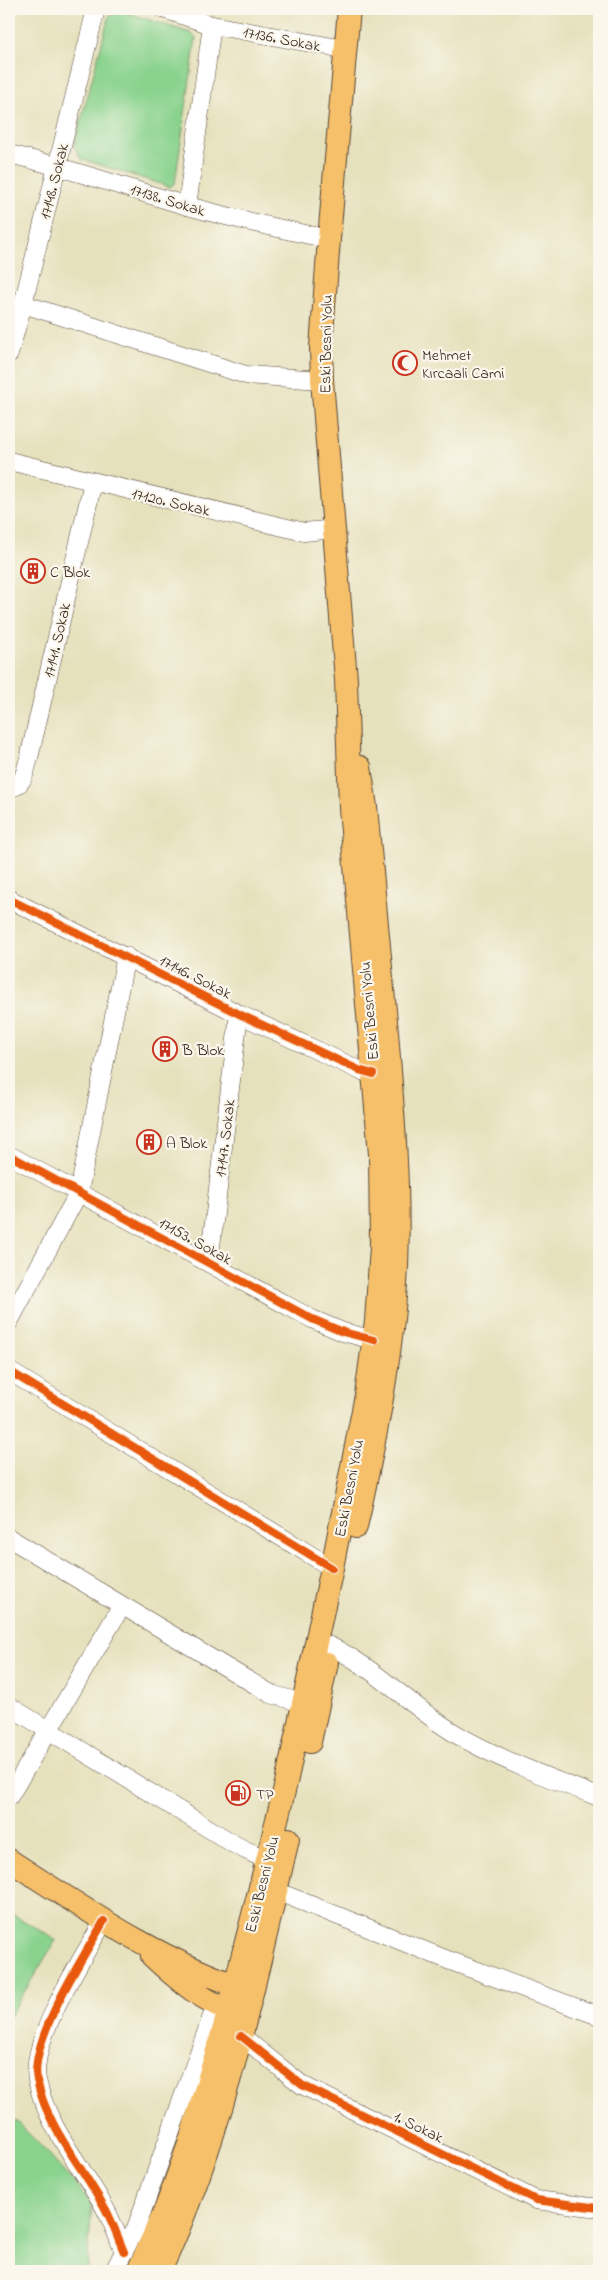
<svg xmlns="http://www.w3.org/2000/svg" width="608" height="2280" viewBox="0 0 608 2280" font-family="'Indie Flower',sans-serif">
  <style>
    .green { fill: #8ad38e; stroke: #627e56 }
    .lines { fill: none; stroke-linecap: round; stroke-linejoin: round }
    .minor-casing { stroke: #554536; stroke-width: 19 }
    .major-casing { stroke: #554536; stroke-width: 24 }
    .minor { stroke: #fff; stroke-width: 18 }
    .major { stroke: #f6c06b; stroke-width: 22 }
    .cycleway-casing { stroke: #fbf7ec; stroke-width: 11 }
    .cycleway { stroke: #e8590c; stroke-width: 8 }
    .labels { text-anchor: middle; stroke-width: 4.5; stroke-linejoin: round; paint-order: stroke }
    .street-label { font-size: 16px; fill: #3b2a1e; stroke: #fbf7ec }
    .poi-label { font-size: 16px; fill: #3b2a1e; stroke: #fbf7ec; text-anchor: start }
  </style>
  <rect width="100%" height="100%" fill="#fbf7ec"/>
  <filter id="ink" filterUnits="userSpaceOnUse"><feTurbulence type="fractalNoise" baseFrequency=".02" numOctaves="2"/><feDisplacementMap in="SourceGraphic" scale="10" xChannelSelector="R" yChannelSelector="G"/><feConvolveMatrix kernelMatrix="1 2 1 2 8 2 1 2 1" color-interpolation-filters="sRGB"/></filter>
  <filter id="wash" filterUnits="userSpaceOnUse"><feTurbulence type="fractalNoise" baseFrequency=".0096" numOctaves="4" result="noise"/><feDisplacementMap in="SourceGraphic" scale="20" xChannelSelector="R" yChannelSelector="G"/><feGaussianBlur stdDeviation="1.12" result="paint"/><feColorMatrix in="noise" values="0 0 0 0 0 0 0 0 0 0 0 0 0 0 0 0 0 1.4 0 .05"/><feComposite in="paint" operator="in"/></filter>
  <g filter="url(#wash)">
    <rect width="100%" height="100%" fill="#e6e1bd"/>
    <g class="green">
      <polygon points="122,11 191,33 196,38 175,183 170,187 81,159 74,146 109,16"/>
      <polygon points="9,1912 56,1940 9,2017"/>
      <polygon points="9,2121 16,2121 49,2154 92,2204 87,2267 84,2271 9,2271"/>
    </g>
  </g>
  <g filter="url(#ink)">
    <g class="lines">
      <defs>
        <g id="minor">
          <polyline points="163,9 212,25 344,49"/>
          <path d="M 9,154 C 70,168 128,189 188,206 C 234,219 281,229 329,239"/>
          <polyline points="187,206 212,25"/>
          <polyline points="23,304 246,375 322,380"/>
          <polyline points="9,354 23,304 96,9"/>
          <polyline points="9,461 304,532 335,529"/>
          <path d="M 9,788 C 24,787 25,771 29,758 L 93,482"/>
          <polyline points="9,899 239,1014 359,1070 373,1074"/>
          <polyline points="9,1155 312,1319 343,1332 374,1340"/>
          <polyline points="209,1263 239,1014"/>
          <polyline points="9,1322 79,1192 126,956"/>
          <polyline points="9,1371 332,1568"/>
          <polyline points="9,1538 271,1694 302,1703"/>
          <path d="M 330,1646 C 376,1668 412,1708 456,1734 C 500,1760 551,1779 599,1797"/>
          <polyline points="9,1706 237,1846 267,1860"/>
          <polyline points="9,1797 121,1607"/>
          <polyline points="276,1891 448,1960 599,2016"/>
          <path d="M 104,1921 C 84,1956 29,2040 37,2080 C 47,2128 83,2167 106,2210 C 113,2223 118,2238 124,2252"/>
          <polyline points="241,2036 302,2085 536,2200 599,2208"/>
          <polyline points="114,2271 136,2228 216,2005"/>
        </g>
        <g id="major">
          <path d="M 356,1527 C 375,1441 393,1355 397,1266 C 400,1188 393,1110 387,1032 C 380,957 373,882 366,807 L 360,767"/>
          <polyline points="310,1742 327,1663"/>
          <path d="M 9,1860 C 85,1909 160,1961 247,1989"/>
          <path d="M 152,1956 C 184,1986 202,2000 243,2017"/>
          <polyline points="138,2271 166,2208 189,2144 225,2024 267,1860 286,1783 332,1568 366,1395 376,1321 381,1247 380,1154 350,808 346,680 322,380 321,347 329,239 349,9"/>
          <path d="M 160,2271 C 224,2134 254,1986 288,1839"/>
        </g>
      </defs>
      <use href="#minor" class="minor-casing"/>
      <use href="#major" class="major-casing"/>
      <use href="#minor" class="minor"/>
      <use href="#major" class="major"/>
      <defs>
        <g id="cycleway">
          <polyline points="9,899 239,1014 359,1070 373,1074"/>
          <polyline points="9,1155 312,1319 343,1332 374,1340"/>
          <polyline points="9,1371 332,1568"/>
          <path d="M 104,1921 C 84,1956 29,2040 37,2080 C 47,2128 83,2167 106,2210 C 113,2223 118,2238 124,2252"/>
          <polyline points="241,2036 302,2085 536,2200 599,2208"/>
        </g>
      </defs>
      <use href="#cycleway" class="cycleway-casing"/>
      <use href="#cycleway" class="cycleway"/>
    </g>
  </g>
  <defs>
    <symbol id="mosque-ring" viewBox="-11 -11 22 22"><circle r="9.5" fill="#fbf7ec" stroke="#c8321e" stroke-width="1.5"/><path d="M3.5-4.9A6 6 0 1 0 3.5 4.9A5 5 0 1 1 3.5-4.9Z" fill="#c8321e"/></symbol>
    <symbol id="building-ring" viewBox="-11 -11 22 22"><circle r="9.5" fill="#fbf7ec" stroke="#c8321e" stroke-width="1.5"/><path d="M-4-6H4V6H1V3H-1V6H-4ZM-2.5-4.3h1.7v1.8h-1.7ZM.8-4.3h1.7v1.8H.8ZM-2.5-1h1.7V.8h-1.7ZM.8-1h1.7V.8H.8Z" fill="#c8321e"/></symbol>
    <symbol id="fuel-ring" viewBox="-11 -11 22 22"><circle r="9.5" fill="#fbf7ec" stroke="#c8321e" stroke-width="1.5"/><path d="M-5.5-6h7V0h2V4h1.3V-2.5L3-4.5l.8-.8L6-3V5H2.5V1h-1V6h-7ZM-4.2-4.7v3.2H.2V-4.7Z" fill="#c8321e"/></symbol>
  </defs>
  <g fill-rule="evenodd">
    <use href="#mosque-ring" x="391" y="349" width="28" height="28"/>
    <use href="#building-ring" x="19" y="557" width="28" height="28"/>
    <use href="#building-ring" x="151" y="1035" width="28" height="28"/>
    <use href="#building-ring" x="135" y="1128" width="28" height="28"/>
    <use href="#fuel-ring" x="224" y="1779" width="28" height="28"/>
  </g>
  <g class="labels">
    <g class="street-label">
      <text transform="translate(282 38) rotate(11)" y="6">17136. Sokak</text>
      <text transform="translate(53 181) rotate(-76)" y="6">17148. Sokak</text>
      <text transform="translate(168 199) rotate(17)" y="6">17138. Sokak</text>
      <text transform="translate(325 344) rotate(-89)" y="6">Eski Besni Yolu</text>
      <text transform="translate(171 501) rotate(13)" y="6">17120. Sokak</text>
      <text transform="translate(56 640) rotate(-77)" y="6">17141. Sokak</text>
      <text transform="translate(196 976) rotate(27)" y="6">17146. Sokak</text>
      <text transform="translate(368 1011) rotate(-95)" y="6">Eski Besni Yolu</text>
      <text transform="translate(224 1138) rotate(-83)" y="6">17147. Sokak</text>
      <text transform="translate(196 1240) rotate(29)" y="6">17153. Sokak</text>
      <text transform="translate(348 1488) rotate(-79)" y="6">Eski Besni Yolu</text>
      <text transform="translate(261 1884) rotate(-76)" y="6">Eski Besni Yolu</text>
      <text transform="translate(419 2126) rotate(26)" y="6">1. Sokak</text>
    </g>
    <g class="poi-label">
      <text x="422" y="360">Mehmet<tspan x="422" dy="18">Kırcaali Cami</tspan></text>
      <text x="50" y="577">C Blok</text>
      <text x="182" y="1055">B Blok</text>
      <text x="166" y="1148">A Blok</text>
      <text x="256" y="1799">TP</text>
    </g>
  </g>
  <rect width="608" height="2280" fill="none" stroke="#fbf7ec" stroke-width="30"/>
</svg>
